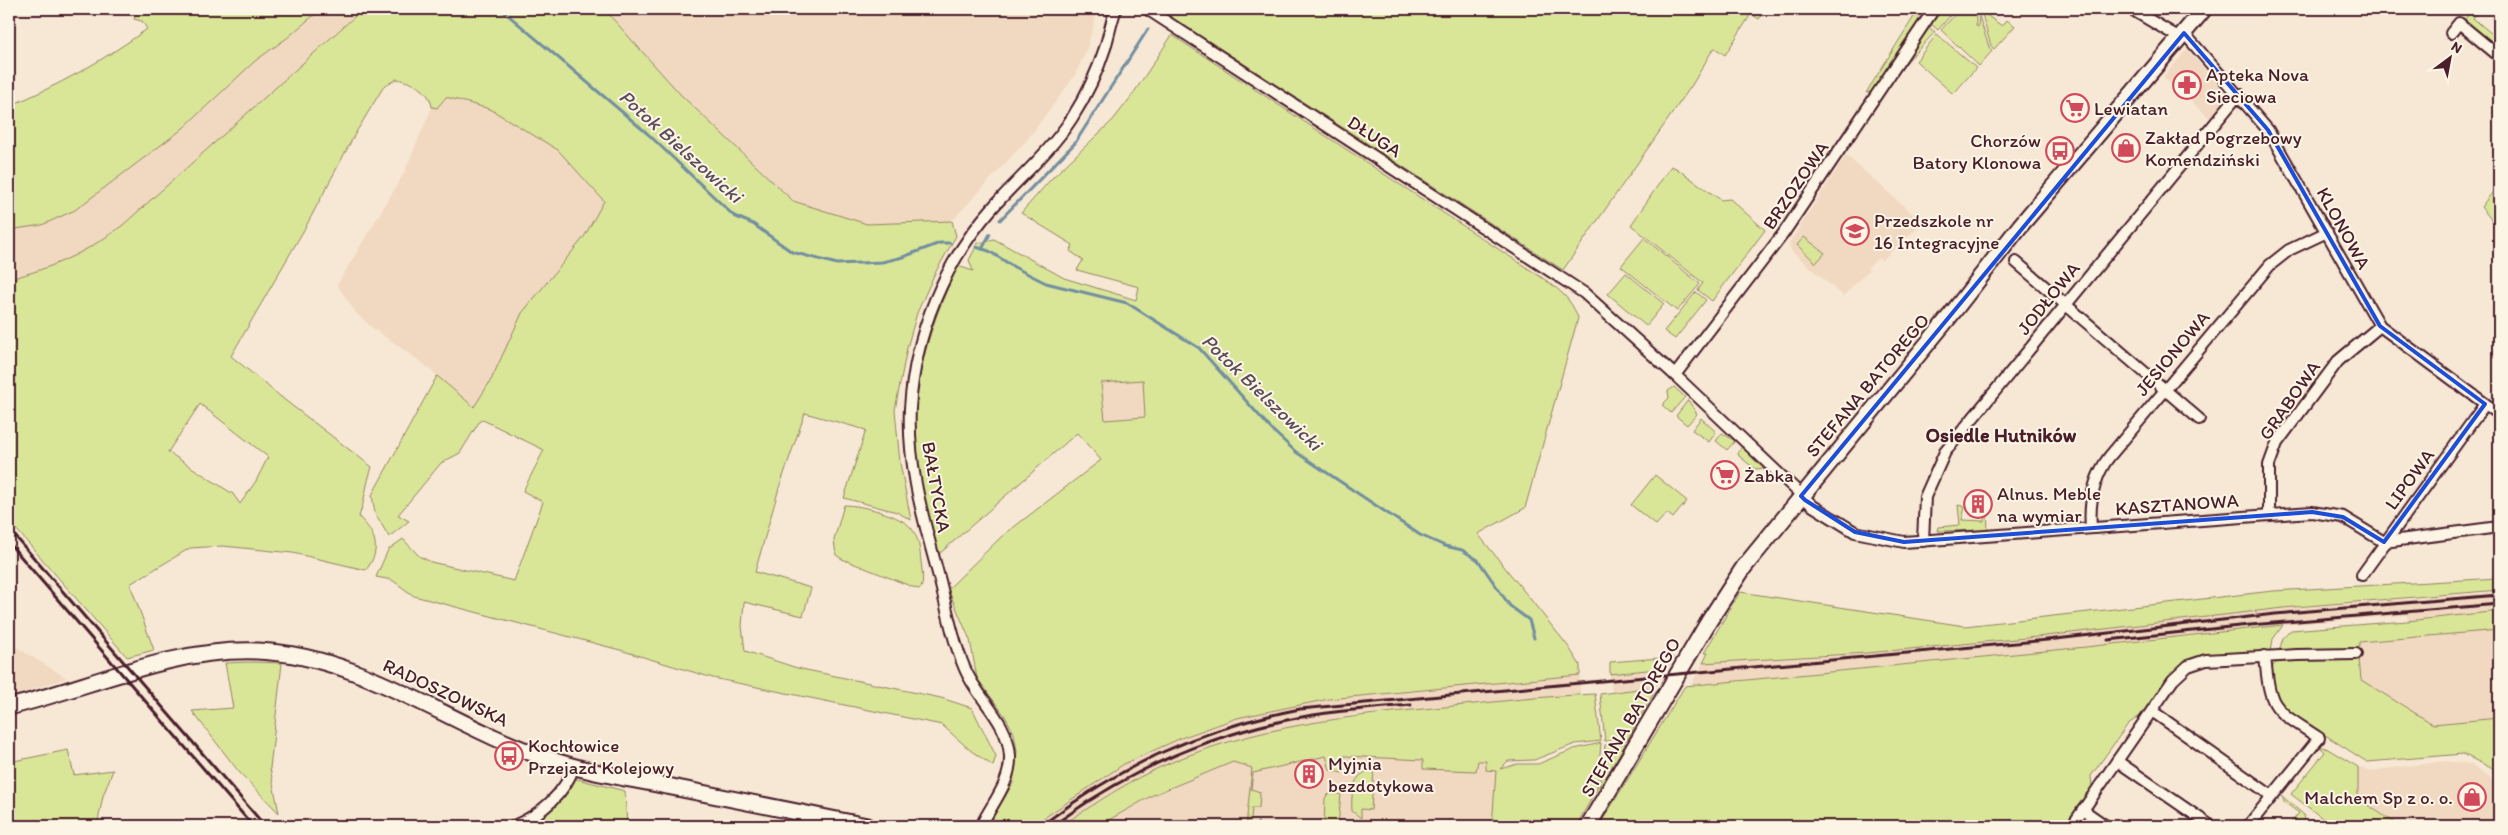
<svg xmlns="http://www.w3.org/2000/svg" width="2508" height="835" viewBox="0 0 2508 835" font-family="Itim,sans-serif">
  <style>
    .built { fill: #f1d9c1 }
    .green { fill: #d9e698; stroke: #928262; fill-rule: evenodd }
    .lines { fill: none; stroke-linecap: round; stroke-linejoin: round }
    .stream { stroke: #728ea0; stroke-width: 3 }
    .street-casing { stroke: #4a1f2b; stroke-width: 14 }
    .secondary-casing { stroke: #4a1f2b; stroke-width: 19 }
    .street { stroke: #fcf5e5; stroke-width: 10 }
    .secondary { stroke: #fcf5e5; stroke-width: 15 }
    .rail { stroke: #4a1f2b; stroke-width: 3 }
    .marked { fill: none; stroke: #1d4ed8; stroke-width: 4; stroke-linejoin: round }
    .labels { text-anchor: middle; stroke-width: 4; stroke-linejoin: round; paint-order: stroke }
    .poi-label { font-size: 19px; fill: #4a1f2b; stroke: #fcf5e5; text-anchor: start }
    .street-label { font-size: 19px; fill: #4a1f2b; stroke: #fcf5e5 }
    .water-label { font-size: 20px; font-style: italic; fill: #5b4d5c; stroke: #fcf5e5 }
    .neighbourhood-label { font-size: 20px; font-weight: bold; fill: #4a1f2b; stroke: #fcf5e5 }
  </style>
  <rect width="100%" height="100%" fill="#f7e8d5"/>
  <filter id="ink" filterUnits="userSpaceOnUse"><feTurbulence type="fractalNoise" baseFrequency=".02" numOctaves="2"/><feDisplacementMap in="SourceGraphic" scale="10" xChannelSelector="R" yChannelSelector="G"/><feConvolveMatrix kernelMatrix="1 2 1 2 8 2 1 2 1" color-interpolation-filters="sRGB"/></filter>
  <g filter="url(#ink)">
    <g class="built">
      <polygon points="321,9 363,9 123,225 93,247 57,265 9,279 9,230 42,225 75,210 181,130 255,61 287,38"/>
      <polygon points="604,9 1098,9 1086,52 1074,77 1027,140 952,221 867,224 793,201 681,95"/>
      <polygon points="2187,49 2228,96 2226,103 2211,119 2163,77"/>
      <polygon points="446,97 490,109 558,150 604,201 584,237 522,313 491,380 474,407 422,363 370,326 356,313 337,285 404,173 432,107 437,108"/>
      <polygon points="1846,155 1923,223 1882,260 1879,258 1867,268 1869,270 1843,296 1791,251 1789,243"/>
      <polygon points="1143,380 1145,417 1104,420 1101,383"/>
      <polygon points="2499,592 2499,718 2433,724 2360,680 2358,642 2409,638 2407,615 2283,625 2086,647 1691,685 1708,653"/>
      <polygon points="9,641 11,644 67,678 9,697"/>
      <polygon points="1666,668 1656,687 1612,692 1610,674"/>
      <polygon points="1580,675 1580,694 1353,715 1293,726 1229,741 1163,766 1107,795 1061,826 1032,826 1126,763 1181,738 1237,718 1329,699"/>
      <polygon points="1498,724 1497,826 1098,826 1153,795 1233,762 1252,768"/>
      <polygon points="2446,761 2471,764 2499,783 2499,826 2400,826 2356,796 2358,767 2369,771"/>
    </g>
    <g class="green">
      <path d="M 138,9 L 321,9 L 287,38 L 255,61 L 181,130 L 75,210 L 42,225 L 9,230 L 9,106 C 58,86 104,60 147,29 L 142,21 L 134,19 Z"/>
      <path d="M 363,9 L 604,9 L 681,95 L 793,201 L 867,224 L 952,221 L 956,236 L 934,275 L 917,313 L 907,348 L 895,410 L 900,463 L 911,520 L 897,512 L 844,498 L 866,430 L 805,413 L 779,488 L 755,572 L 811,588 L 803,616 L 744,602 L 742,626 L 745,651 L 797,668 L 941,698 L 972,708 L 996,756 L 993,766 L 970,750 L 942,725 L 713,678 L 620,650 L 414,596 L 392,580 L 376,577 L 388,550 L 403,539 L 419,556 L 431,562 L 514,581 L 543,502 L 523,491 L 544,450 L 481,419 L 460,453 L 441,463 L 398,515 L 409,521 L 389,537 L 375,513 L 372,495 L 437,376 L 474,407 L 491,380 L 522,313 L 584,237 L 604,201 L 558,150 L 490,109 L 446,97 L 437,108 L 432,107 C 429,89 414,83 397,79 L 384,86 L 355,134 L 305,228 L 231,356 L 286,401 L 372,467 C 366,483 365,501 359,517 C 376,534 382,549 366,570 L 293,553 L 223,546 L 190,548 L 130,584 L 154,650 L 127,657 L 9,521 L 9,279 C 53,268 87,252 123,225 ZM 200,404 L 268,457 L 256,481 L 240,504 L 233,494 L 168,452 Z"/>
      <polygon points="1159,9 1766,9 1759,19 1751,14 1725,55 1715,48 1713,49 1692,85 1563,270"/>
      <polygon points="1941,9 1956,9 1938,30 1931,24"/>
      <polygon points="1960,9 1976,9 1976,26 1978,27 1979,16 1989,47 1992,51 1979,66 1941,30"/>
      <polygon points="2473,9 2481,9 2473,18 2499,40 2499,51 2463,21"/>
      <polygon points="1981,11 2002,26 2007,20 2015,26 1994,49 1991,46"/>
      <polygon points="1915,15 1921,19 1873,91 1866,93"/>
      <polygon points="1928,27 1935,32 1900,69"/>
      <polygon points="1937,34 1976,68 1955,92 1952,93 1916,61"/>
      <path d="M 1172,35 L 1538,275 C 1556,287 1571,297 1578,318 L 1525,508 L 1478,534 L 1568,646 L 1580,665 L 1580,675 L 1329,699 L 1237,718 L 1181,738 L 1124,764 L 1032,826 L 988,826 L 1013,783 L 1017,751 L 1014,733 L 1005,716 L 977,678 L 970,640 L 948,589 L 1001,537 L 1101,460 L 1077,433 L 938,555 C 930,525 921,494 917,462 C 908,394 928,327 958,266 L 973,271 L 969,260 L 978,243 L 994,239 L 1064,278 L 1136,300 L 1139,287 L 1077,270 L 1083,260 L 1070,251 L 1073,245 L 1021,213 L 1052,178 L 1113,120 L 1131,97 ZM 1143,380 L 1145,417 L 1105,420 L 1101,383 Z"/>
      <polygon points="1671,166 1676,168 1721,200 1730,199 1765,230 1712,301 1698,290 1703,283 1631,225"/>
      <polygon points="2499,184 2496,208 2499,229 2481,207"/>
      <polygon points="1804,237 1825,253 1816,263 1797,245"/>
      <polygon points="1644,238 1700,284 1677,311 1621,266"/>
      <polygon points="1626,273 1664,304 1646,326 1608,294"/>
      <polygon points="1696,292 1706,300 1675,339 1664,331"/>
      <polygon points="1674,387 1685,397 1671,413 1662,405 1669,398 1668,391"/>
      <polygon points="1688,400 1697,414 1687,425 1676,416"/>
      <polygon points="1701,418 1716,432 1709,442 1692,430"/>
      <polygon points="1722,433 1735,441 1727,450 1716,441"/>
      <polygon points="1742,447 1766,468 1755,469 1739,456 1738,452"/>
      <polygon points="1655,475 1687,501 1673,518 1667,513 1656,525 1631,505"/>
      <path d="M 844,505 C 861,505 902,515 912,529 C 919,538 920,551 921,562 C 922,570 924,581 921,588 L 918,589 L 842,559 L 836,555 L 834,540 Z"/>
      <polygon points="1958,505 1965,507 1962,520 1984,521 1985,510 1987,511 1988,530 1937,531 1938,527 1960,525"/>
      <polygon points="2499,578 2499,590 2283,608 2037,637 1867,653 1703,663 1708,653 1704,653 1740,592 1965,626 2273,591"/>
      <polygon points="2499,611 2499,630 2359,642 2359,648 2279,651 2283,638 2291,630 2407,621"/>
      <polygon points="2283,625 2273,639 2271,652 2183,664 2171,674 2140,716 2128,724 2091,776 2092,787 2066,826 1599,826 1685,686 2086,647"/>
      <polygon points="1673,657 1666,668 1610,674 1610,662"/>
      <path d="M 2359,658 L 2361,680 L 2433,724 L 2499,718 L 2499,772 L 2463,754 L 2367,762 L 2291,713 C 2276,701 2270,687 2272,667 L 2278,661 Z"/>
      <polygon points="249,662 282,663 270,768 279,813 239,772 192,711 233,708 225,663"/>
      <polygon points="1653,687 1655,691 1627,740 1605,741 1600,694"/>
      <path d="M 1595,694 L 1601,741 L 1575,744 L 1534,760 L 1508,761 L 1500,769 L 1517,764 L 1538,764 L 1574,749 L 1601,743 L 1597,789 L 1576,826 L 1492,826 L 1496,771 L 1486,770 L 1486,761 L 1478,761 L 1476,771 L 1423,769 L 1423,760 L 1344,756 L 1342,773 L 1330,770 L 1326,756 L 1253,773 L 1251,789 L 1260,792 L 1259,808 L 1252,808 L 1251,819 L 1249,819 L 1248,823 L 1256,825 L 1258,821 L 1258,826 L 1246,826 L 1252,768 L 1233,762 L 1153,795 L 1098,826 L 1061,826 C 1094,804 1128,781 1165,765 C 1254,726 1348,716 1444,707 C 1495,702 1545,696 1595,694 Z"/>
      <polygon points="1626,743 1599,788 1605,745"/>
      <polygon points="2319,746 2326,748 2358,767 2358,799 2400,826 2328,826 2326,821 2291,794 2325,752"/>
      <polygon points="68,750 74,775 113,770 103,796 97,826 9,826 9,778 14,761"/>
      <path d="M 1374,770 L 1371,810 L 1361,809 L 1361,818 L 1352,811 C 1351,794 1352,772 1374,770 Z"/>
      <polygon points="573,778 625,791 627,826 532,826 555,805"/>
      <polygon points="1329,794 1341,794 1338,826 1324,826 1325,798"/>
      <polygon points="2282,796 2304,815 2302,826 2288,826 2299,813 2284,802"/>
    </g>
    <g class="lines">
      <g class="stream">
        <polyline points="501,9 648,134 734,216 753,224 792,252 837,264 882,262 903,257 940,243 950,243"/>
        <polyline points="1000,220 1075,143 1148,29"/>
        <polyline points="976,247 989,251 1014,267 1046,283 1127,303 1199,348 1272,430 1296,452 1420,535 1445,546 1462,550 1478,560 1510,606 1529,620 1534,638"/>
        <polyline points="982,249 990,234"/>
      </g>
      <defs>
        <g id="street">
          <polyline points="1147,9 1584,293 1677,377 1813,506 1855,532 1904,542 2312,512 2343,517 2384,542 2499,527"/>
          <polyline points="2131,9 2180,38"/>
          <polyline points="2184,33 2268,130 2380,326 2499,414"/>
          <polyline points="2451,33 2459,23 2499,56"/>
          <polyline points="2016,262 2199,419"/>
          <polyline points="1675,375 1783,234 1934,9"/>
          <polyline points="2269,514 2269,465 2277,443 2338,361 2380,326"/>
          <path d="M 2091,528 C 2089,502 2093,478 2109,457 L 2270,265 L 2289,250 L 2327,232"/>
          <polyline points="1923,541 1925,497 1945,452 2239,94"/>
          <polyline points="2362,575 2485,404"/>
          <polyline points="2152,711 2272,796"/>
          <polyline points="2117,761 2211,826"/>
          <polyline points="2083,810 2106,826"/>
          <path d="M 514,826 C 540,815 565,794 574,766"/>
          <path d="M 981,826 C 992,803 1011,783 1010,756 C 1008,720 978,700 965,669 C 953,641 947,610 940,581 C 925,524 907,468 910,408 C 915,333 944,262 994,206 C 1021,176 1050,152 1072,118 C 1086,96 1097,73 1105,48 C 1109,35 1111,22 1116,9"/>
          <polyline points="2072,826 2173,680 2188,666 2206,660 2297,655 2356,654"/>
          <path d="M 2248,826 L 2319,738 C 2274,708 2270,712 2265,656"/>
        </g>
        <g id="secondary">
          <path d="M 9,707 C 91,687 171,648 257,651 C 363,655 449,726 546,758 C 588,773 634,779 677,788 C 740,800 803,813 867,826"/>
          <polyline points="1588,826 1709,621 1744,567 1950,316 2020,226 2204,9"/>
        </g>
      </defs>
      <use href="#street" class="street-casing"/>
      <use href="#secondary" class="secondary-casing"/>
      <use href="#street" class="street"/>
      <use href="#secondary" class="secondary"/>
      <g class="rail">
        <polyline points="9,529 265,826"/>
        <polyline points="9,543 253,826"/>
        <polyline points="2108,640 2239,626 2499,604"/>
        <path d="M 1061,820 C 1133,768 1215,733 1302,717 C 1338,710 1375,708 1411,705"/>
        <path d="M 1041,826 C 1121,765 1201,728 1300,709 L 2047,640 L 2275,614 L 2499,595"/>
      </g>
    </g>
  </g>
  <path class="marked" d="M 2184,33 L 2268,130 L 2380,326 L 2485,404 L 2384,542 L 2343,517 L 2312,512 L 1904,542 L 1855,532 L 1805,500 L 1801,496 Z"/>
  <defs>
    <symbol id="pharmacy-ring" viewBox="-11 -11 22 22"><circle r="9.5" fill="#fcf5e5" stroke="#d1495b" stroke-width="1.5"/><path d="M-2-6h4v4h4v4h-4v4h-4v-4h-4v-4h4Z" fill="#d1495b"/></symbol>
    <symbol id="supermarket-ring" viewBox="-11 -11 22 22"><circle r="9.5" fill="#fcf5e5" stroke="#d1495b" stroke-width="1.5"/><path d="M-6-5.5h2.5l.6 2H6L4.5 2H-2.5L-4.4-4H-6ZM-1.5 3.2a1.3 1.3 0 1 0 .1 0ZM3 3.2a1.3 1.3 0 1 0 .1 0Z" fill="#d1495b"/></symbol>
    <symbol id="shop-ring" viewBox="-11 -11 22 22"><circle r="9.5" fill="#fcf5e5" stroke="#d1495b" stroke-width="1.5"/><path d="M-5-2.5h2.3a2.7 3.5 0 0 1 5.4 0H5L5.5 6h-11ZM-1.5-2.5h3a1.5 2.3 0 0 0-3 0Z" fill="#d1495b"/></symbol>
    <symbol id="bus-ring" viewBox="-11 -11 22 22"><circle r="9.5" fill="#fcf5e5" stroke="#d1495b" stroke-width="1.5"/><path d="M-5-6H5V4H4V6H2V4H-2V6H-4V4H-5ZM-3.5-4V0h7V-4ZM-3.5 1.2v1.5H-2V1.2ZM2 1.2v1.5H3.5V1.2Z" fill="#d1495b"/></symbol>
    <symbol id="school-ring" viewBox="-11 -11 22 22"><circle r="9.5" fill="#fcf5e5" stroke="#d1495b" stroke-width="1.5"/><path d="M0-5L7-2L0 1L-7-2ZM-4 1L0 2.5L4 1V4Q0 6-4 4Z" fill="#d1495b"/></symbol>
    <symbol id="building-ring" viewBox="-11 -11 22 22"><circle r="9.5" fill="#fcf5e5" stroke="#d1495b" stroke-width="1.5"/><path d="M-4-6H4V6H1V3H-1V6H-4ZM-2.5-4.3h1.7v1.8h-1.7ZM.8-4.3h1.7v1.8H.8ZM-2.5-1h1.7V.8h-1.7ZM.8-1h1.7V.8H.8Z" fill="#d1495b"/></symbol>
  </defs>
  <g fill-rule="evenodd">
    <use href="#pharmacy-ring" x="2171" y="69" width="32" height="32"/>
    <use href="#supermarket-ring" x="2059" y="92" width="32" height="32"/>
    <use href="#shop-ring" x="2110" y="132" width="32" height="32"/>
    <use href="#bus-ring" x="2044" y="135" width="32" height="32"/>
    <use href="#school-ring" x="1839" y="215" width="32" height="32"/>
    <use href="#supermarket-ring" x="1709" y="459" width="32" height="32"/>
    <use href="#building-ring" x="1962" y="488" width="32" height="32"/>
    <use href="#bus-ring" x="493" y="740" width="32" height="32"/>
    <use href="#building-ring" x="1293" y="758" width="32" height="32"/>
    <use href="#shop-ring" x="2456" y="781" width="32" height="32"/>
  </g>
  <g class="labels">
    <g class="poi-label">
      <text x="2206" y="81">Apteka Nova<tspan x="2206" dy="22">Sieciowa</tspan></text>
      <text x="2094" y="115">Lewiatan</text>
      <text x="2145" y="144">Zakład Pogrzebowy<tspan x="2145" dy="22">Komendziński</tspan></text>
      <text x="2041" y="147" text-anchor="end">Chorzów<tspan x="2041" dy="22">Batory Klonowa</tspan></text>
      <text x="1874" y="227">Przedszkole nr<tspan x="1874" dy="22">16 Integracyjne</tspan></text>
      <text x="1744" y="482">Żabka</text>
      <text x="1997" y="500">Alnus. Meble<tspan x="1997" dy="22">na wymiar</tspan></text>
      <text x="528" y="752">Kochłowice<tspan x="528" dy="22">Przejazd Kolejowy</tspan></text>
      <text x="1328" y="770">Myjnia<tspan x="1328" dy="22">bezdotykowa</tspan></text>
      <text x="2453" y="804" text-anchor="end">Malchem Sp z o. o.</text>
    </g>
    <g class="street-label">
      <text transform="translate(1375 136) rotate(33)" y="7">DŁUGA</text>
      <text transform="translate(1795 185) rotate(-56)" y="7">BRZOZOWA</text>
      <text transform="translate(2344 228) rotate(61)" y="7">KLONOWA</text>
      <text transform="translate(2048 298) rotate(-51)" y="7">JODŁOWA</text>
      <text transform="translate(2172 353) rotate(-50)" y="7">JESIONOWA</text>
      <text transform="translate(1867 385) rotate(-50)" y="7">STEFANA BATOREGO</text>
      <text transform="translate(2289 400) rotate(-55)" y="7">GRABOWA</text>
      <text transform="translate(2409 479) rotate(-54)" y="7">LIPOWA</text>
      <text transform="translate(937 487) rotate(80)" y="7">BAŁTYCKA</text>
      <text transform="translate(2177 504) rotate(-4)" y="7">KASZTANOWA</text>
      <text transform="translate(446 692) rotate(25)" y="7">RADOSZOWSKA</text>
      <text transform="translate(1630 717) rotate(-60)" y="7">STEFANA BATOREGO</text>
    </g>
    <g class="water-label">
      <text transform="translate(681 146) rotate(42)" y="7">Potok Bielszowicki</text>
      <text transform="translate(1262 392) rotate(44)" y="7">Potok Bielszowicki</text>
    </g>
    <g class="neighbourhood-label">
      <text x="2001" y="442">Osiedle Hutników</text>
    </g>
  </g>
  <rect width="2508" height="835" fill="none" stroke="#fcf5e5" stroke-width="30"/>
  <rect x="15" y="15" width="2478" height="805" fill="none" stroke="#4a1f2b" stroke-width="2" filter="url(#ink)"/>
  <g transform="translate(2450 58) rotate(32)" stroke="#fcf5e5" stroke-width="4" paint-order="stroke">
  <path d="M0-4L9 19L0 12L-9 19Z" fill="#4a1f2b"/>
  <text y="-8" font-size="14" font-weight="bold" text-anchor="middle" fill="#4a1f2b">N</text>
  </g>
</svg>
